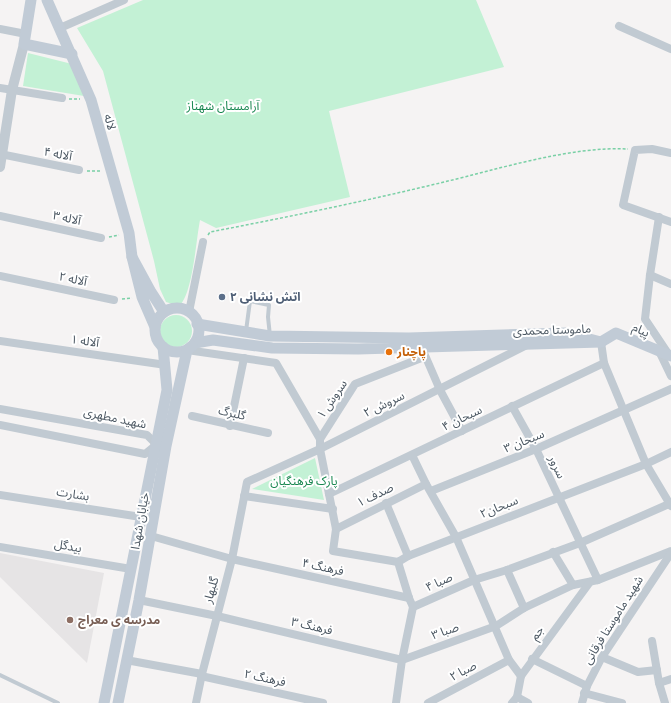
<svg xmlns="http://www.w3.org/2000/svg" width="671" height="703" viewBox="0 0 671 703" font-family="'IBM Plex Sans','Noto Sans Arabic',sans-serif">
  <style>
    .education { fill: #e6e4e5 }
    .green { fill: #c3f1d5 }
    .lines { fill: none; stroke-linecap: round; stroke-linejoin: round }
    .path { stroke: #7ad0a6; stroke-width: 1.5; stroke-dasharray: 3 2; stroke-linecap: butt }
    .service { stroke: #c1cad2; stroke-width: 4 }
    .minor { stroke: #c1cad2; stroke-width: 8 }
    .tertiary { stroke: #c1cad2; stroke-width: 10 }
    .secondary { stroke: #c1cbd6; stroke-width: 11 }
    .service-dot { fill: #5c6f8a; stroke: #fff; stroke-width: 1.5 }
    .food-dot { fill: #e8710a; stroke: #fff; stroke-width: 1.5 }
    .education-dot { fill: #8d6e63; stroke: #fff; stroke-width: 1.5 }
    .labels { text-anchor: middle; stroke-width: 4; stroke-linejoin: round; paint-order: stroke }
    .park-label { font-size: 12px; fill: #17864f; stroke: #fff }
    .street-label { font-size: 12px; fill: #4a5661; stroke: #fff }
    .service-label { font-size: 12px; font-weight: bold; fill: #4e5e75; stroke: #fff; text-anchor: start }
    .food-label { font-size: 12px; font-weight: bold; fill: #c56008; stroke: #fff; text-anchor: start }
    .education-label { font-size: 12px; font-weight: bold; fill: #785e54; stroke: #fff; text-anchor: start }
  </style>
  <rect width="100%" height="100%" fill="#f5f3f3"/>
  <polygon class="education" points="0,553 104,573 87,663 0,577"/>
  <g class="green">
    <path d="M 143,0 L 476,0 L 504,67 L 329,111 L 350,197 L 216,228 L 200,220 C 196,241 193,289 181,304 L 176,305 L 166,302 L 160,289 L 154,261 L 103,71 L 77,28 Z"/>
    <polygon points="28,53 72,64 84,96 23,86"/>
    <circle cx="176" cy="331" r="16"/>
    <polygon points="315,458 324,500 252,489"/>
  </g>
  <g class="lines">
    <g class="path">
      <polyline points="69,99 80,99"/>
      <polyline points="87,171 101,171"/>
      <path d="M 208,235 L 210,232 C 288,217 366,201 444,182 C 499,169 571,146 628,149"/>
      <polyline points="109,237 119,235"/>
      <polyline points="122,299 132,298"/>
    </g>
    <g class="service">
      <polyline points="246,331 250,301 269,305 268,317 270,336"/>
      <polyline points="0,675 58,703"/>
    </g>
    <g class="minor">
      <polyline points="619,26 671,49"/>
      <polyline points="60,28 124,0"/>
      <polyline points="0,29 26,34"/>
      <polyline points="0,88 62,98"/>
      <polyline points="671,153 652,149 635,150 623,205 671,222"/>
      <polyline points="0,154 79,170"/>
      <polyline points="0,216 101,238"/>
      <polyline points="659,217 650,275 645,319 669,355"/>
      <polyline points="650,275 671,284"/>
      <polyline points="0,276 114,300"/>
      <polyline points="189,312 203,242"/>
      <polyline points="0,341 166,365"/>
      <polyline points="601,342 604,363 646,464 671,506"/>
      <polyline points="187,350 276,363 320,439"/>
      <polyline points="424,353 440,390 462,431"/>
      <polyline points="660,353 671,376"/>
      <polyline points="424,357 355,384 320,439 320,449 336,529 333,551 398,562 408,556 646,464 671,452"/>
      <polyline points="512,406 536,449 598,580"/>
      <polyline points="0,409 147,435 157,445"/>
      <polyline points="192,416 268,433"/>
      <polyline points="0,425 145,454 156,445"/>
      <polyline points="230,426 244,358"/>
      <polyline points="412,455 426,484 456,537 509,660 521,676"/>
      <polyline points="431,491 536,449 671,389"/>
      <polyline points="329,494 604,363"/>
      <polyline points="0,495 141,517"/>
      <polyline points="244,496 333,509"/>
      <polyline points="386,503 408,556"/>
      <polyline points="336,529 426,484"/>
      <polyline points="151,536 232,559 409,598"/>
      <polyline points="0,547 131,569"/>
      <polyline points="553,552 573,585"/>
      <polyline points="507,570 524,608"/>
      <polyline points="139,600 217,616 402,660 496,626 524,608 573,585 598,580 671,551"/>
      <polyline points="413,607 474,580 507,570 580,543 669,504"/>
      <polyline points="652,641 659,683 665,703"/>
      <polyline points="602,657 638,672 657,670"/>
      <polyline points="532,659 587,686"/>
      <polyline points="126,660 202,674"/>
      <polyline points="201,676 323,703"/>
      <polyline points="659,683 671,679"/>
      <polyline points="584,693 622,703"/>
      <polyline points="517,697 528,703"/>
      <polyline points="196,703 202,674 232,559 247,482 320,449 527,345"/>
      <polyline points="396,703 402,660 413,607 409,598 398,562"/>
      <polyline points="428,703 509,660"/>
      <polyline points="512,703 517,697 521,676 590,582"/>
      <polyline points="582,703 587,686 602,657 671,553"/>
    </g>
    <polyline class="tertiary" points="0,167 12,90 24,44"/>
    <g class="secondary">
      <polyline points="31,0 24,44 72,54"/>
      <polyline points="47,0 91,100 129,233 132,257"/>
      <circle cx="177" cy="330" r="22"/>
      <polyline points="155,327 142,297 132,257 151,292 164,312"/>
      <polyline points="601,342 616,333 671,356"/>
      <polyline points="195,343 213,340 272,348 358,349 601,342 566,333 409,338 270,336 197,324"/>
      <polyline points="104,703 167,390 163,347"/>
      <polyline points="118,703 139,600 166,446 187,350 192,346"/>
    </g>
  </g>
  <circle class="service-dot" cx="222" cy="297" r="4"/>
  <circle class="food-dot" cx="389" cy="352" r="4"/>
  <circle class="education-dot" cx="70" cy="620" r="4"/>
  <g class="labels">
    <g class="park-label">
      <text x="223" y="110">آرامستان شهناز</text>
      <text x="304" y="485">پارک فرهنگیان</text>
    </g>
    <g class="street-label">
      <text transform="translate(110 122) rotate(75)" y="4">لاله</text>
      <text transform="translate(58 154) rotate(11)" y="4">آلاله ۴</text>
      <text transform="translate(67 218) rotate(12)" y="4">آلاله ۳</text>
      <text transform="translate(73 279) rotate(12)" y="4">آلاله ۲</text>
      <text transform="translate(552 330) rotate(-2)" y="4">ماموستا محمدی</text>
      <text transform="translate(641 330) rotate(24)" y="4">پیام</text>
      <text transform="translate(85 341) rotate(8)" y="4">آلاله ۱</text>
      <text transform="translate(332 399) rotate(-56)" y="4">سروش ۱</text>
      <text transform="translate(384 404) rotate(-26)" y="4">سروش ۲</text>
      <text transform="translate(232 413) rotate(13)" y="4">گلبرگ</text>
      <text transform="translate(115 418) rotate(12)" y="4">شهید مطهری</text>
      <text transform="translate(462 418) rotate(-26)" y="4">سبحان ۴</text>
      <text transform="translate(524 441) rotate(-22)" y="4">سبحان ۳</text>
      <text transform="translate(557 467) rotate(65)" y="4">سرور</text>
      <text transform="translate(73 494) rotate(9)" y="4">بشارت</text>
      <text transform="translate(375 495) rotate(-26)" y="4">صدف ۱</text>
      <text transform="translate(499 507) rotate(-22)" y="4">سبحان۲</text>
      <text transform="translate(140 521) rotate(-80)" y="4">خیابان شهدا</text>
      <text transform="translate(68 546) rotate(10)" y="4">بیدگل</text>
      <text transform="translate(323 567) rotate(12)" y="4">فرهنگ ۴</text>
      <text transform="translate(439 582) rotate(-24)" y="4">صبا ۴</text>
      <text transform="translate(211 590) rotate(-74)" y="4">گلبهار</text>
      <text transform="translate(613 620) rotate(-58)" y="4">شهید ماموستا فرقانی</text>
      <text transform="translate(312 626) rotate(13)" y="4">فرهنگ ۳</text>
      <text transform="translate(445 631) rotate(-20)" y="4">صبا ۳</text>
      <text transform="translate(537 633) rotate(-53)" y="4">جم</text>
      <text transform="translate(463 671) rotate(-28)" y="4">صبا ۲</text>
      <text transform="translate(265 678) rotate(12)" y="4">فرهنگ ۲</text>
    </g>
    <g class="service-label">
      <text x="230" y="301">اتش نشانی ۲</text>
    </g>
    <g class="food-label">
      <text x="397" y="356">پاچنار</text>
    </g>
    <g class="education-label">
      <text x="78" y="624">مدرسه ی معراج</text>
    </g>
  </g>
</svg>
